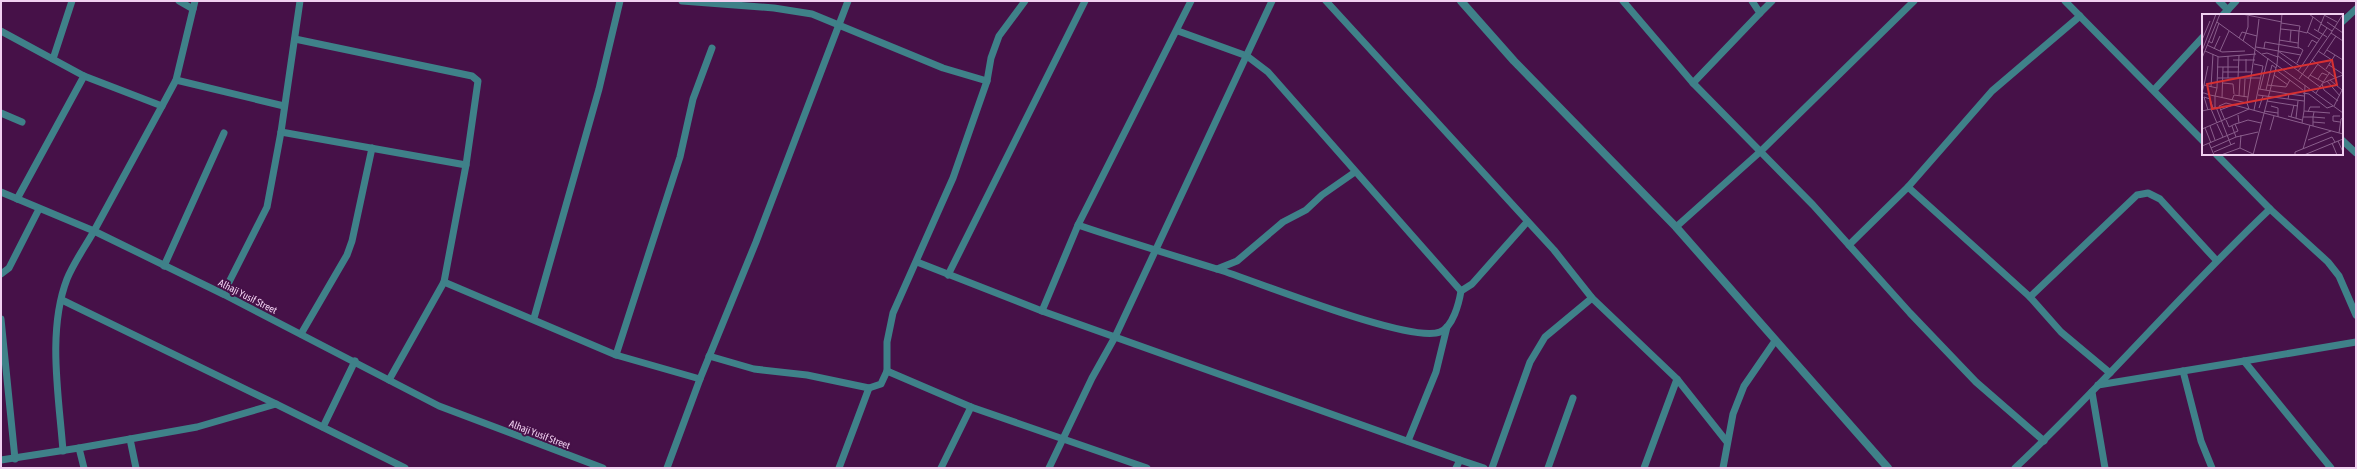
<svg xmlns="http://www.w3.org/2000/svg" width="2357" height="469" viewBox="0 0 2357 469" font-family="'Asap Condensed',sans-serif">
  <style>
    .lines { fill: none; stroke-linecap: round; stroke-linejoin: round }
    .minor { stroke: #3f8189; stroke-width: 7 }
    .tertiary { stroke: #3f8189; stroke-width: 8 }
    .labels { text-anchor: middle; stroke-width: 4; stroke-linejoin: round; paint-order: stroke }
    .street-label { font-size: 10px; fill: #f1d1f1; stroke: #461148 }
    .inset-road { fill: none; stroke: #8a5e8c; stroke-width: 1 }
    .view { fill: #d73032; fill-opacity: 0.15; stroke: #d73032; stroke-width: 2 }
    .inset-edge { fill: none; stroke: #f1d1f1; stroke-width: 2 }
  </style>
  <rect width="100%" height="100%" fill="#461148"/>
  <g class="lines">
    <g class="minor">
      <polyline points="179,1 193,9"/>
      <polyline points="682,1 774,8 812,14 943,68 987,81"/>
      <polyline points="1326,1 1554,250 1592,298 1677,379 1727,442"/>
      <polyline points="1623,1 1693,83 1813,205 1910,313 1976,382 2044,441"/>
      <polyline points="2065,1 2203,141"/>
      <polyline points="2219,1 2228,10"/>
      <polyline points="1760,13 1772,1"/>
      <polyline points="2223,15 2236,1"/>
      <polyline points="2342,22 2356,9"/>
      <polyline points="1,31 84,76 162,106 94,231 1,192"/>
      <polyline points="1178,31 1247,56 1268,72 1461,291"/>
      <polyline points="295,39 472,76 478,81 466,165 444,282"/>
      <polyline points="53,59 72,1"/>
      <polyline points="176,80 284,106"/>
      <polyline points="1693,83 1760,13 1752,1"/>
      <polyline points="2154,90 2203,37"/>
      <polyline points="162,106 176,80 195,1"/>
      <polyline points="1,113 22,122"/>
      <polyline points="281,132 466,165"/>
      <polyline points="2342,140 2356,153"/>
      <polyline points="2216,154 2270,209 2328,262 2339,276 2356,315"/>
      <polyline points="1908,187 2030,297 2061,332 2110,373"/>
      <polyline points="17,199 84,76"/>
      <path d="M 1078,225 C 1125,241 1172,255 1220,270 C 1258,282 1410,344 1440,332 C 1453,327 1459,303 1461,291 L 1472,284 L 1527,222"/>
      <polyline points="1676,227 1761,151 1914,1"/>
      <polyline points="1849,245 1908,187 1992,91 2080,16"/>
      <polyline points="917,262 1042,311 1460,460 1456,468"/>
      <polyline points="164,266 224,133"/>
      <polyline points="1217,269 1237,261 1283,222 1306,210 1322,195 1355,172"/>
      <polyline points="1,274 9,268 39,209"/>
      <polyline points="948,275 1085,1"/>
      <polyline points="223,294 267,207 281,132 300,1"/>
      <polyline points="2030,297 2137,195 2148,193 2160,199 2216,260"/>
      <polyline points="62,300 276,404"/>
      <polyline points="1042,311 1078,225 1191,1"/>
      <polyline points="534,318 599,89 620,1"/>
      <polyline points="1,319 15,459"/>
      <polyline points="301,334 347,255 352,241 372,148"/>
      <polyline points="616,355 680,157 693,99 712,48"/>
      <polyline points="709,356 754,369 807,375 869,388"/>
      <polyline points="2244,361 2356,342"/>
      <polyline points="887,371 971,407 1147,468"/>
      <polyline points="2183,371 2201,441 2212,468"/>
      <polyline points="700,379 756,242 848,1"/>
      <polyline points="389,380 444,282 616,355 700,379 667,468"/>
      <polyline points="2098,385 2244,361 2331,468"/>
      <polyline points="2092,392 2105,468"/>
      <polyline points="323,427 355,361"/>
      <polyline points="1408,441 1436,372 1447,327"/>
      <polyline points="79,448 130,439"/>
      <path d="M 63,451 C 59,397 47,331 67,279 C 74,262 85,247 94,231 L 223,294 L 439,406 L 603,468"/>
      <polyline points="1,460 79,448 84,468"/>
      <polyline points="1460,460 1484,468"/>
      <polyline points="136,468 130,439 197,427 276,404 405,468"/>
      <polyline points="839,468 869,388 881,384 887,371 887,342 893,313 953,178 987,81 991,58 999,36 1025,1"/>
      <polyline points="941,468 971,407"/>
      <polyline points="1049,468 1092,378 1115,337 1272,1"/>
      <polyline points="1492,468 1530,362 1545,337 1592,298"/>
      <polyline points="1548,468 1573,398"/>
      <polyline points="1644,468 1677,379"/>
      <polyline points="1723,468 1733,414 1744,386 1775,341"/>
      <path d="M 2015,468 C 2104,385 2182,292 2270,209"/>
    </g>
    <polyline class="tertiary" points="1461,1 1514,61 1676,227 1888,468"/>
  </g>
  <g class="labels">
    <g class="street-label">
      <text transform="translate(248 296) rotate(27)" y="4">Alhaji Yusif Street</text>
      <text transform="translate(540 434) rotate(21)" y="4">Alhaji Yusif Street</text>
    </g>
  </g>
  <g transform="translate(2202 14)">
    <rect width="141" height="141" fill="#461148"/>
    <path class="inset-road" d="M 40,0 L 80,8M 107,0 L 119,9M 122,1 L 135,8M 15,8 L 141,99M 125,8 L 141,19M 79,9 L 98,12 L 97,17 L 105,19 L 111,3M 119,10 L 130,17M 79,15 L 97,17 L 96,33 L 101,36 L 95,49M 112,15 L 125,23M 116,17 L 123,0M 105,18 L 117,25M 129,19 L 141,0M 55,22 L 57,5M 37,24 L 40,18 L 55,22 L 46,83M 0,26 L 8,7M 77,26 L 96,29M 6,27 L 10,29 L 17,9M 41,27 L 46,13 L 46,2M 88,28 L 89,16M 5,31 L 20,38 L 43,37M 54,33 L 99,41M 106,33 L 110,26 L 115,29M 62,34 L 63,28 L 97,34M 12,35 L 18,22M 125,36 L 141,46M 0,37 L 14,0M 3,37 L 17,43 L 54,40M 18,37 L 27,17M 76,37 L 99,53 L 96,57M 116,37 L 130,46M 60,40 L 65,39 L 76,43M 122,40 L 134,22M 26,42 L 26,64M 76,42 L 118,73M 0,44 L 18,0M 31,46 L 53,46M 110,46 L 134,64M 127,51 L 141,60M 15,53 L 37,53M 99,53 L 125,14M 73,55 L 101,76M 124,55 L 133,41M 21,58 L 51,58M 44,58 L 44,45M 72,61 L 86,71M 108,61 L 121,68M 16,64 L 38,64 L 37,82M 36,64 L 37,41M 38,64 L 58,64M 106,64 L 116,50M 97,65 L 129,19 L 141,27M 116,65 L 120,59 L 125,61M 128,66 L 141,61M 125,67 L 138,82M 21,69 L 31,70 L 32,80M 121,69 L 128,66 L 140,76M 120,70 L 122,76 L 136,87M 2,71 L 6,52M 65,71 L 84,73 L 88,66M 9,73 L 11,40M 15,74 L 16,43M 58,75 L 66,44M 64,76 L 70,51 L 74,54M 0,79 L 2,79 L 8,81 L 13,82 L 15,74 L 2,71 L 0,79 L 0,80M 101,79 L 107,80 L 125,94 L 131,92M 114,79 L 128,58M 87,80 L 102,82M 56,81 L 86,85 L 87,80 L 57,75M 42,83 L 43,65M 20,84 L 21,53M 86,85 L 102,87M 30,86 L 32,81 L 46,83 L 45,89M 65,87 L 96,92M 69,92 L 76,94 L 76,103M 132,92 L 141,74M 13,94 L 13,82 L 45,89 L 47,95M 57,94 L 61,82M 9,95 L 14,93 L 29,131M 6,96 L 2,83 L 8,85 L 11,94M 18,96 L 31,91M 52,96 L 61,52 L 52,50M 0,97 L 9,95 L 15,109M 62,97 L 76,99M 102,97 L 103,71M 106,98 L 108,93 L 118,93M 62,99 L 141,120M 86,102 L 100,106M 138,102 L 131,102 L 131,107 L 138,108M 89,103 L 92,91M 101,103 L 102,97 L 128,99M 94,104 L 96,87M 23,106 L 17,92 L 24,89 L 47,95M 111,108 L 123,109M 37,109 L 46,106 L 59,109M 100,109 L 101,103 L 111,103 L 112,98M 15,110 L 21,123M 33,110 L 37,109 L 36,101M 8,112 L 13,126M 30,112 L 34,123 L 56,118M 111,112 L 111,103 L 123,104M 3,114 L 9,129M 0,115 L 47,95 L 62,99M 68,116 L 72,102M 137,119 L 139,105 L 141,104M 106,126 L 129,117M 136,127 L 141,138M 7,129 L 12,141M 130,129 L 135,141M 0,132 L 36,117 L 33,110 L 27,113 L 24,106M 9,134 L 34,123M 38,134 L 39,121M 101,135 L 108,111M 12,138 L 33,129M 19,141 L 38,134 L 51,140M 51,141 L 75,50 L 80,0M 93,141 L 93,138 L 130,123 L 133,128M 102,141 L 141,125"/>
    <path class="view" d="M 130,46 L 135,71 L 10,95 L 5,70 Z"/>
    <rect width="141" height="141" class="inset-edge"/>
  </g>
  <rect width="2357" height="469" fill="none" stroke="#f1d1f1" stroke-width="4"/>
</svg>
